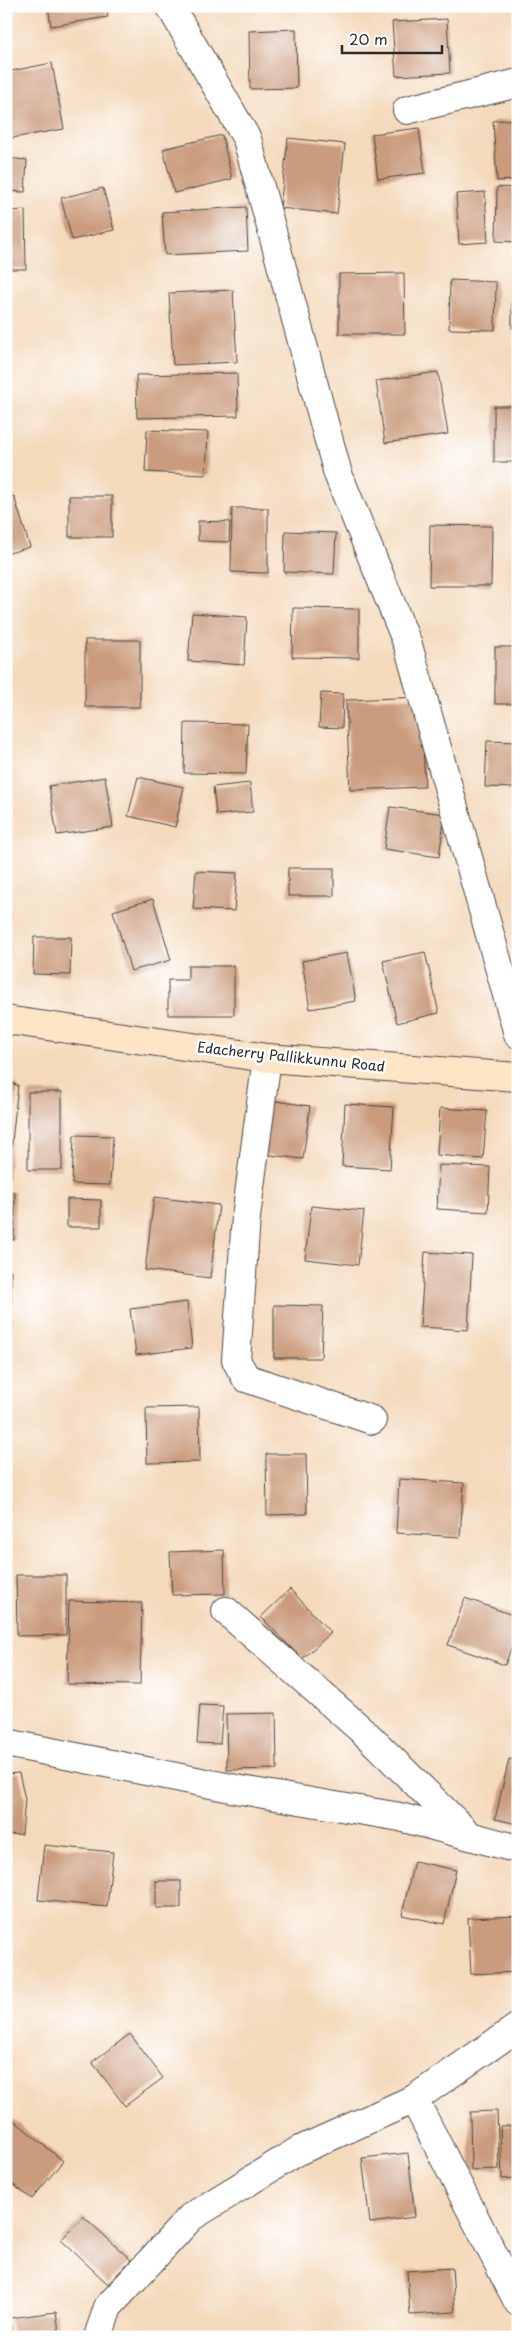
<svg xmlns="http://www.w3.org/2000/svg" width="524" height="2343" viewBox="0 0 524 2343" font-family="'Playpen Sans',sans-serif">
  <style>
    .building { fill: #ca9b7d }
    .lines { fill: none; stroke-linecap: round; stroke-linejoin: round }
    .minor-casing { stroke: #494541; stroke-width: 30 }
    .secondary-casing { stroke: #494541; stroke-width: 30 }
    .minor { stroke: #fff; stroke-width: 28 }
    .secondary { stroke: #fde5c5; stroke-width: 28 }
    .labels { text-anchor: middle; stroke-width: 5; stroke-linejoin: round; paint-order: stroke }
    .street-label { font-size: 14px; fill: #2b2b2b; stroke: #fff }
  </style>
  <rect width="100%" height="100%" fill="#fff"/>
  <filter id="ink" filterUnits="userSpaceOnUse"><feTurbulence type="fractalNoise" baseFrequency=".02" numOctaves="2"/><feDisplacementMap in="SourceGraphic" scale="10" xChannelSelector="R" yChannelSelector="G"/><feConvolveMatrix kernelMatrix="1 2 1 2 8 2 1 2 1" color-interpolation-filters="sRGB"/></filter>
  <filter id="wash" filterUnits="userSpaceOnUse"><feTurbulence type="fractalNoise" baseFrequency=".0096" numOctaves="4" result="noise"/><feDisplacementMap in="SourceGraphic" scale="20" xChannelSelector="R" yChannelSelector="G"/><feGaussianBlur stdDeviation="1.12" result="paint"/><feColorMatrix in="noise" values="0 0 0 0 0 0 0 0 0 0 0 0 0 0 0 0 0 1.4 0 .05"/><feComposite in="paint" operator="in"/></filter>
  <g filter="url(#wash)">
    <rect width="100%" height="100%" fill="#f4d9bb"/>
    <g id="blocks">
      <g class="building">
        <polygon points="48,6 106,6 108,17 51,26"/>
        <polygon points="447,19 450,73 396,76 392,22"/>
        <polygon points="296,29 297,88 250,89 249,31"/>
        <polygon points="52,63 64,129 6,139 6,72"/>
        <polygon points="518,119 518,180 497,181 493,121"/>
        <polygon points="419,128 425,173 378,179 372,134"/>
        <polygon points="222,135 232,179 174,193 163,149"/>
        <polygon points="288,138 345,144 337,214 280,208"/>
        <polygon points="6,158 27,160 25,192 6,191"/>
        <polygon points="497,187 518,188 518,242 496,241"/>
        <polygon points="103,188 114,230 72,240 61,198"/>
        <polygon points="485,192 488,242 459,244 456,194"/>
        <polygon points="246,207 248,251 165,255 162,212"/>
        <polygon points="25,210 26,269 6,269 6,211"/>
        <rect x="512" y="258" width="6" height="70"/>
        <polygon points="404,273 405,334 339,334 339,274"/>
        <polygon points="450,280 496,282 495,330 449,329"/>
        <polygon points="233,290 237,362 173,365 169,293"/>
        <polygon points="438,372 448,434 385,443 376,381"/>
        <polygon points="237,373 238,416 137,418 136,375"/>
        <rect x="494" y="406" width="24" height="56"/>
        <polygon points="147,430 208,432 206,475 145,472"/>
        <polygon points="14,496 30,547 6,554 6,498"/>
        <rect x="69" y="496" width="43" height="41"/>
        <polygon points="232,508 268,508 268,573 231,572"/>
        <polygon points="198,521 230,522 229,542 198,541"/>
        <polygon points="430,525 492,526 491,586 429,586"/>
        <polygon points="285,531 336,533 334,574 284,572"/>
        <polygon points="293,608 359,609 359,658 292,657"/>
        <polygon points="192,613 247,617 244,665 188,661"/>
        <rect x="85" y="640" width="55" height="67"/>
        <rect x="495" y="647" width="23" height="57"/>
        <polygon points="321,693 343,694 342,728 319,727"/>
        <polygon points="421,697 425,787 350,790 346,700"/>
        <polygon points="185,723 248,724 246,774 184,773"/>
        <polygon points="487,741 518,742 518,788 485,787"/>
        <polygon points="105,777 113,827 57,835 49,786"/>
        <polygon points="138,777 184,787 175,827 128,816"/>
        <polygon points="250,783 253,812 216,815 213,787"/>
        <polygon points="390,807 445,814 439,857 384,849"/>
        <rect x="288" y="868" width="46" height="28"/>
        <polygon points="196,871 237,873 234,911 193,909"/>
        <polygon points="6,878 9,878 10,954 6,954"/>
        <polygon points="153,899 171,960 131,971 113,911"/>
        <polygon points="34,937 71,937 70,975 33,974"/>
        <polygon points="425,952 439,1013 397,1023 383,961"/>
        <polygon points="347,953 356,1001 310,1009 302,961"/>
        <polygon points="188,966 234,966 234,1015 168,1015 168,980 188,980"/>
        <polygon points="6,1083 18,1085 8,1180 6,1180"/>
        <rect x="28" y="1092" width="34" height="78"/>
        <polygon points="270,1100 310,1106 303,1159 262,1154"/>
        <polygon points="345,1104 394,1107 390,1169 342,1166"/>
        <polygon points="440,1108 487,1111 483,1159 437,1155"/>
        <polygon points="74,1135 113,1136 110,1185 72,1184"/>
        <polygon points="439,1165 490,1167 488,1212 437,1209"/>
        <polygon points="6,1192 15,1192 14,1240 6,1239"/>
        <polygon points="154,1197 219,1205 210,1278 145,1270"/>
        <polygon points="67,1199 101,1200 101,1227 67,1227"/>
        <polygon points="311,1206 364,1211 358,1265 305,1259"/>
        <polygon points="425,1252 472,1255 468,1330 420,1327"/>
        <polygon points="6,1270 11,1270 12,1332 6,1332"/>
        <polygon points="187,1302 192,1348 136,1355 130,1309"/>
        <polygon points="274,1305 323,1306 321,1358 274,1358"/>
        <polygon points="199,1407 200,1462 147,1463 146,1408"/>
        <polygon points="266,1454 306,1454 307,1514 267,1515"/>
        <polygon points="399,1479 464,1483 460,1537 396,1533"/>
        <polygon points="224,1550 225,1594 172,1595 170,1552"/>
        <polygon points="16,1575 66,1575 66,1635 17,1636"/>
        <polygon points="290,1589 331,1633 302,1659 261,1617"/>
        <polygon points="465,1598 518,1617 518,1629 505,1665 448,1645"/>
        <polygon points="69,1601 142,1603 140,1685 67,1684"/>
        <polygon points="200,1705 223,1706 220,1744 197,1743"/>
        <polygon points="276,1713 277,1769 227,1770 226,1714"/>
        <polygon points="509,1759 518,1760 518,1824 495,1819"/>
        <polygon points="19,1773 25,1799 22,1834 6,1835 6,1774"/>
        <polygon points="44,1845 113,1852 107,1907 38,1900"/>
        <polygon points="414,1861 456,1870 444,1924 402,1915"/>
        <rect x="156" y="1881" width="25" height="27"/>
        <polygon points="518,1916 518,1972 471,1974 468,1918"/>
        <polygon points="130,2034 163,2078 125,2106 92,2062"/>
        <polygon points="497,2111 499,2169 471,2170 470,2112"/>
        <polygon points="10,2117 63,2161 32,2199 6,2179 6,2122"/>
        <polygon points="500,2126 518,2126 518,2178 502,2179"/>
        <polygon points="408,2153 415,2217 370,2223 362,2158"/>
        <polygon points="83,2216 131,2260 108,2284 61,2240"/>
        <polygon points="452,2268 455,2312 410,2315 407,2271"/>
        <polygon points="56,2312 60,2337 12,2337 10,2318"/>
      </g>
    </g>
  </g>
  <g filter="url(#ink)">
    <use href="#blocks" fill-opacity="0" stroke="#494541" stroke-width="1"/>
    <g class="lines">
      <defs>
        <g id="minor">
          <polyline points="170,6 247,139 338,474 408,645 518,1034"/>
          <polyline points="407,110 518,83"/>
          <polyline points="267,1058 246,1217 236,1360 246,1378 372,1420"/>
          <polyline points="226,1611 365,1733 469,1835"/>
          <polyline points="6,1743 241,1790 400,1817 518,1849"/>
          <polyline points="414,2099 518,2302"/>
          <polyline points="98,2337 108,2307 191,2217 298,2151 414,2099 518,2027"/>
        </g>
        <polyline id="secondary" points="6,1020 267,1058 518,1077"/>
      </defs>
      <use href="#minor" class="minor-casing"/>
      <use href="#secondary" class="secondary-casing"/>
      <use href="#minor" class="minor"/>
      <use href="#secondary" class="secondary"/>
    </g>
  </g>
  <g class="labels">
    <g class="street-label">
      <text transform="translate(291 1057) rotate(6)" y="5">Edacherry Pallikkunnu Road</text>
    </g>
  </g>
  <rect width="524" height="2343" fill="none" stroke="#fff" stroke-width="25"/>
  <path d="M342 45v8h100v-8" fill="none" stroke="#2b2b2b" stroke-width="2.5"/>
  <text x="349" y="45" font-size="15" fill="#2b2b2b" stroke="#ffffff" stroke-width="4" paint-order="stroke">20 m</text>
</svg>
